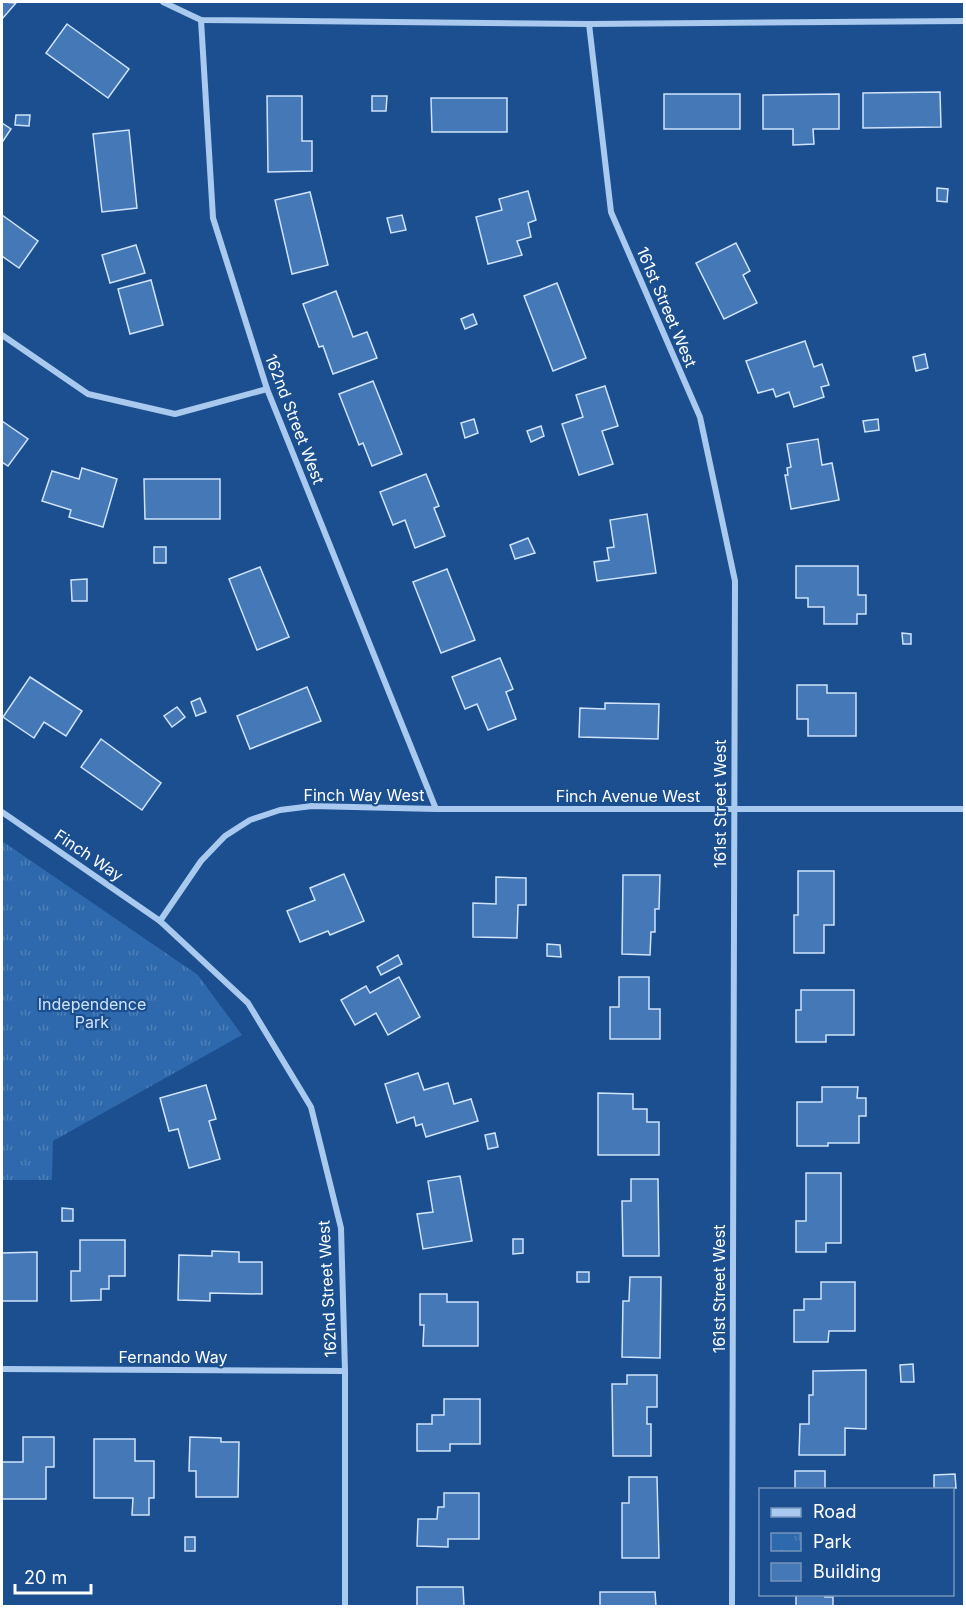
<svg xmlns="http://www.w3.org/2000/svg" width="966" height="1608" viewBox="0 0 966 1608" font-family="Inter,sans-serif">
  <style>
    .park { fill: url(#park-tufts) }
    .building { fill: #4478b7; stroke: #cfe3fa; stroke-width: 1.5 }
    .lines { fill: none; stroke-linecap: round; stroke-linejoin: round }
    .minor { stroke: #a9c9ee; stroke-width: 6 }
    .labels { text-anchor: middle; stroke-width: 4.5; stroke-linejoin: round; paint-order: stroke }
    .street-label { font-size: 16px; fill: #fff; stroke: #1b4f8f }
    .park-label { font-size: 16px; fill: #cfe3fa; stroke: #1b4f8f }
  </style>
  <defs>
    <pattern id="park-tufts" width="24" height="20" patternUnits="userSpaceOnUse" patternTransform="scale(1.5)"><rect width="24" height="20" fill="#2e69ad"/><path d="M3 7l-1-3M5 7V3M7 7l1-3M15 17l-1-3M17 17v-4M19 17l1-3" fill="none" stroke="#4d80b9"/></pattern>
  </defs>
  <rect width="100%" height="100%" fill="#1b4f8f"/>
  <polygon class="park" points="2,841 198,975 242,1035 53,1141 52,1180 2,1180"/>
  <g class="building">
    <polygon points="2,2 16,3 2,19"/>
    <polygon points="67,24 129,69 108,98 46,53"/>
    <polygon points="940,92 941,127 863,128 863,93"/>
    <rect x="664" y="94" width="76" height="35"/>
    <polygon points="839,94 839,129 813,129 814,144 793,145 793,129 763,129 763,95"/>
    <polygon points="267,96 302,96 302,141 312,141 312,171 268,172"/>
    <polygon points="372,96 387,96 386,111 372,111"/>
    <polygon points="431,98 507,98 507,132 432,132"/>
    <polygon points="16,115 30,115 29,126 15,125"/>
    <polygon points="2,123 11,129 3,141 2,139"/>
    <polygon points="129,130 137,208 102,212 93,134"/>
    <polygon points="937,188 948,189 947,202 937,201"/>
    <polygon points="528,191 536,220 528,223 531,237 517,241 522,255 488,264 476,217 502,210 499,199"/>
    <polygon points="310,192 328,265 292,274 275,200"/>
    <polygon points="2,215 38,241 19,268 2,256"/>
    <polygon points="402,215 406,230 391,233 387,218"/>
    <polygon points="736,243 750,271 743,275 757,303 724,319 696,263"/>
    <polygon points="136,245 145,273 110,283 102,255"/>
    <polygon points="151,280 163,325 130,334 118,289"/>
    <polygon points="557,283 586,358 553,371 524,296"/>
    <polygon points="336,291 353,337 367,332 377,358 333,374 323,346 319,347 303,304"/>
    <polygon points="473,314 477,324 465,329 461,319"/>
    <polygon points="805,341 814,367 822,364 829,385 821,387 824,397 794,407 789,392 776,397 773,389 758,393 746,361"/>
    <polygon points="925,354 928,368 916,371 913,357"/>
    <polygon points="373,381 402,454 372,466 363,443 359,445 339,394"/>
    <polygon points="605,386 618,426 602,431 613,464 579,475 562,424 583,417 576,395"/>
    <polygon points="474,419 478,433 465,438 461,423"/>
    <polygon points="878,419 879,430 865,432 863,421"/>
    <polygon points="2,421 28,439 8,466 2,462"/>
    <polygon points="541,426 544,436 531,442 527,431"/>
    <polygon points="818,439 822,465 832,463 839,500 791,509 785,475 788,475 787,468 791,467 787,444"/>
    <polygon points="82,468 117,479 103,527 69,517 71,510 42,501 52,471 79,479"/>
    <polygon points="426,474 439,506 434,508 445,536 415,548 405,520 393,525 380,492"/>
    <polygon points="144,479 220,479 220,519 145,519"/>
    <polygon points="647,514 656,573 597,581 594,562 609,560 607,548 614,547 610,520"/>
    <polygon points="528,538 535,553 515,559 510,545"/>
    <rect x="154" y="547" width="12" height="16"/>
    <polygon points="796,566 858,566 858,595 866,595 866,614 857,614 857,624 824,624 824,607 808,607 808,598 796,598"/>
    <polygon points="260,567 289,637 257,650 229,579"/>
    <polygon points="447,569 475,640 441,653 413,582"/>
    <polygon points="87,579 87,601 72,601 71,580"/>
    <polygon points="902,633 911,634 911,644 903,644"/>
    <polygon points="500,658 513,689 506,692 516,719 488,730 477,704 465,709 452,677"/>
    <polygon points="30,677 82,711 66,736 44,722 34,738 3,717"/>
    <polygon points="797,685 827,685 827,693 856,693 856,736 808,736 808,719 797,719"/>
    <polygon points="307,687 321,721 250,749 237,716"/>
    <polygon points="200,698 206,712 196,716 191,702"/>
    <polygon points="605,703 659,704 658,739 579,737 580,708 605,709"/>
    <polygon points="177,707 185,717 172,727 164,716"/>
    <polygon points="101,739 161,783 142,810 81,767"/>
    <polygon points="798,871 834,871 834,925 824,925 824,953 794,953 794,915 798,915"/>
    <polygon points="344,874 364,921 330,935 328,931 300,942 287,911 315,900 310,888"/>
    <polygon points="623,875 660,875 659,909 655,909 655,932 651,932 650,955 622,954"/>
    <polygon points="496,877 526,878 526,905 518,905 517,938 473,937 473,903 496,904"/>
    <polygon points="547,944 560,945 561,957 547,956"/>
    <polygon points="398,955 402,964 381,975 377,967"/>
    <polygon points="399,977 420,1017 388,1035 376,1013 355,1025 341,1000 366,986 370,993"/>
    <polygon points="619,977 649,977 649,1009 660,1009 660,1039 610,1039 610,1007 619,1007"/>
    <polygon points="801,990 854,990 854,1035 826,1035 826,1042 796,1042 796,1010 801,1010"/>
    <polygon points="418,1073 424,1090 448,1083 454,1104 471,1099 478,1121 426,1137 422,1124 416,1126 414,1117 397,1123 385,1084"/>
    <polygon points="206,1085 216,1119 209,1121 220,1159 189,1168 178,1129 169,1131 160,1098"/>
    <polygon points="822,1087 858,1087 857,1098 866,1098 866,1116 859,1116 859,1143 828,1143 828,1146 797,1146 797,1102 822,1102"/>
    <polygon points="598,1093 633,1094 633,1109 647,1109 647,1122 659,1122 659,1155 598,1155"/>
    <polygon points="495,1133 498,1147 488,1149 485,1135"/>
    <polygon points="806,1173 841,1173 841,1243 826,1243 826,1252 796,1252 796,1221 806,1221"/>
    <polygon points="460,1176 472,1241 423,1249 417,1214 433,1212 428,1181"/>
    <polygon points="631,1179 658,1179 659,1256 623,1256 622,1201 631,1201"/>
    <polygon points="62,1208 73,1209 73,1221 62,1221"/>
    <polygon points="513,1239 523,1239 523,1253 513,1254"/>
    <polygon points="80,1240 125,1240 125,1276 109,1276 109,1289 101,1289 101,1300 71,1301 71,1271 80,1271"/>
    <polygon points="212,1251 239,1252 239,1262 262,1262 262,1294 210,1293 210,1301 178,1300 179,1255 212,1256"/>
    <polygon points="37,1252 37,1301 2,1301 2,1253"/>
    <rect x="577" y="1272" width="12" height="10"/>
    <polygon points="630,1277 661,1277 660,1358 622,1357 623,1301 629,1301"/>
    <polygon points="821,1282 855,1282 855,1331 829,1331 828,1342 794,1342 794,1310 804,1310 804,1299 821,1299"/>
    <polygon points="420,1294 447,1294 447,1302 478,1302 478,1346 423,1346 424,1325 420,1325"/>
    <polygon points="913,1364 914,1382 901,1382 900,1365"/>
    <polygon points="866,1370 866,1429 845,1428 845,1455 799,1455 800,1424 809,1424 809,1395 813,1395 813,1371"/>
    <polygon points="627,1375 657,1375 657,1407 647,1407 647,1424 651,1424 651,1456 613,1456 612,1384 627,1384"/>
    <polygon points="444,1399 480,1399 480,1444 450,1444 450,1451 417,1451 417,1424 432,1424 432,1415 444,1415"/>
    <polygon points="23,1437 54,1437 54,1467 46,1467 46,1499 2,1499 2,1462 23,1462"/>
    <polygon points="190,1437 221,1438 221,1442 239,1442 238,1497 196,1497 196,1471 189,1471"/>
    <polygon points="94,1439 135,1439 135,1461 154,1461 154,1498 149,1498 149,1515 132,1515 133,1498 94,1498"/>
    <rect x="795" y="1471" width="30" height="19"/>
    <polygon points="955,1474 956,1488 934,1488 934,1475"/>
    <polygon points="629,1477 657,1477 659,1558 622,1558 622,1503 629,1503"/>
    <polygon points="444,1493 479,1493 479,1539 448,1539 448,1547 417,1546 418,1519 437,1519 438,1507 444,1507"/>
    <rect x="185" y="1537" width="10" height="14"/>
    <polygon points="417,1587 463,1587 464,1606 417,1606"/>
    <polygon points="600,1592 655,1592 656,1606 600,1606"/>
    <polygon points="796,1594 825,1594 825,1597 833,1597 833,1606 796,1606"/>
  </g>
  <g class="lines">
    <g class="minor">
      <polyline points="163,2 201,20 589,24 964,21"/>
      <polyline points="201,20 213,218 267,389 436,809"/>
      <polyline points="589,24 611,212 700,417 735,581 732,1606"/>
      <polyline points="2,335 88,394 175,414 267,389"/>
      <polyline points="2,812 160,921 248,1003 311,1107 341,1228 345,1371 345,1606"/>
      <polyline points="160,921 201,861 225,836 250,820 280,810 312,806 436,809 964,809"/>
      <polyline points="2,1369 345,1371"/>
    </g>
  </g>
  <g class="labels">
    <g class="street-label">
      <text transform="translate(667 307) rotate(67)" y="6">161st Street West</text>
      <text transform="translate(295 419) rotate(69)" y="6">162nd Street West</text>
      <text x="364" y="801">Finch Way West</text>
      <text x="628" y="802">Finch Avenue West</text>
      <text transform="translate(720 804) rotate(-90)" y="6">161st Street West</text>
      <text transform="translate(89 855) rotate(34)" y="6">Finch Way</text>
      <text transform="translate(327 1289) rotate(-93)" y="6">162nd Street West</text>
      <text transform="translate(719 1289) rotate(-90)" y="6">161st Street West</text>
      <text x="173" y="1363">Fernando Way</text>
    </g>
    <g class="park-label">
      <text x="92" y="1010">Independence<tspan x="92" dy="18">Park</tspan></text>
    </g>
  </g>
  <rect width="966" height="1608" fill="none" stroke="#ffffff" stroke-width="6"/>
  <rect x="759" y="1488" width="195" height="108" fill="#1b4f8f" stroke="#7695bc" stroke-width="1.5"/>
  <rect x="771" y="1508" width="30" height="9" fill="#a9c9ee" stroke="#7695bc" stroke-width="1.5"/>
  <text x="813" y="1518" font-size="18" fill="#ffffff">Road</text>
  <rect x="771" y="1533" width="30" height="18" fill="url(#park-tufts)" stroke="#7695bc" stroke-width="1.5"/>
  <text x="813" y="1548" font-size="18" fill="#ffffff">Park</text>
  <rect x="771" y="1563" width="30" height="18" fill="#4478b7" stroke="#7695bc" stroke-width="1.5"/>
  <text x="813" y="1578" font-size="18" fill="#ffffff">Building</text>
  <path d="M15 1584v9h76v-9" fill="none" stroke="#ffffff" stroke-width="3"/>
  <text x="24" y="1584" font-size="18" fill="#ffffff" stroke="#1b4f8f" stroke-width="4.5" paint-order="stroke">20 m</text>
</svg>
